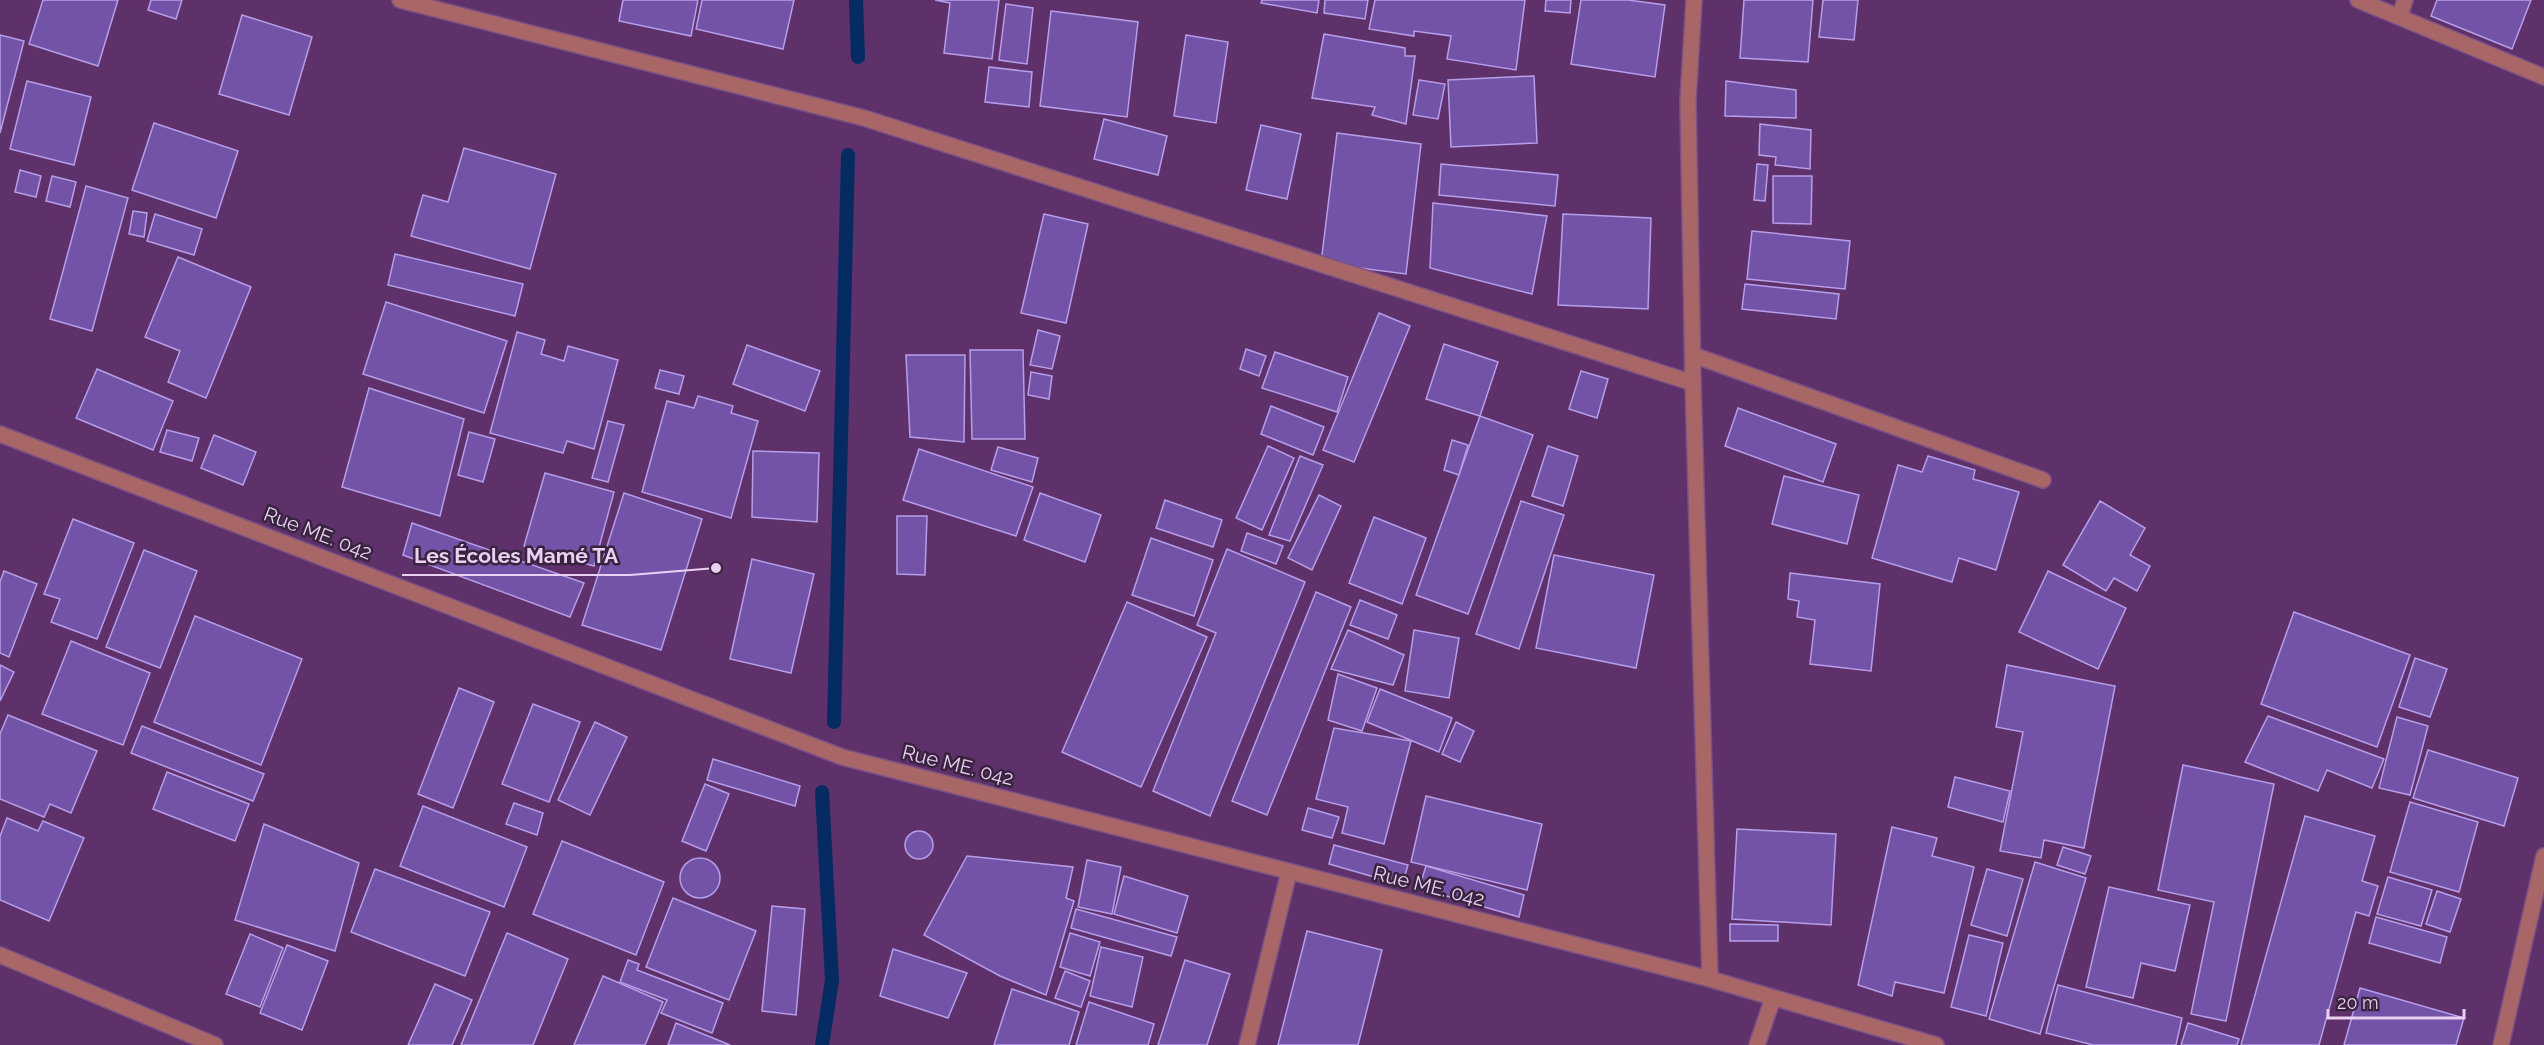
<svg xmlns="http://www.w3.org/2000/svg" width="2544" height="1045" viewBox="0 0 2544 1045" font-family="Raleway,sans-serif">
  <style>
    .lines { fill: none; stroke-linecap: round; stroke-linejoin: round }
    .stream { stroke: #042b62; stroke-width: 14 }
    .building { fill: #7253a8; stroke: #b69ee8; stroke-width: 1.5 }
    .minor-casing { stroke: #7a5186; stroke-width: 18 }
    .minor { stroke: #a96667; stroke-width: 15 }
    .labels { text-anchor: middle; stroke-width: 5; stroke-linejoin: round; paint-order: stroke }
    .street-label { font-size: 20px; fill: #ead0f2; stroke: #38243e }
    .leader { fill: none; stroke: #ead0f2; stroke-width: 2 }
    .callout-dot { fill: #ead0f2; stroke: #38243e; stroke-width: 2 }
    .callout-label { font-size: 21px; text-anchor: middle; font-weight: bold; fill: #ead0f2; stroke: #38243e; stroke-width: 5; stroke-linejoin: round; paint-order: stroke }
  </style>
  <rect width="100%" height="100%" fill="#5e316b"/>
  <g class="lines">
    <g class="stream">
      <polyline points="856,0 858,57"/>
      <polyline points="834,722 848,155"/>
      <polyline points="822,792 832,980 822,1045"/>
    </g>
  </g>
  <g class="building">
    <polygon points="43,0 118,0 98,66 29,44"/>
    <polygon points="151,0 182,0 176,19 148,10"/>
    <polygon points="623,0 698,0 691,36 619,21"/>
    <polygon points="702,0 794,0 783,49 696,29"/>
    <polygon points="999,0 992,59 944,53 950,3 935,0"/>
    <polygon points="1262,0 1319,0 1317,13 1261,3"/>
    <polygon points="1325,0 1368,0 1365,19 1324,13"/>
    <polygon points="1375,0 1525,0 1516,70 1447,59 1451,36 1414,31 1414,36 1369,29"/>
    <polygon points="1546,0 1571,0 1570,13 1545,11"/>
    <polygon points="1581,0 1628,0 1665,5 1655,77 1571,64"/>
    <polygon points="1744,0 1813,0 1808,62 1740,58"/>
    <polygon points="1823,0 1858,0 1854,40 1819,37"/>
    <polygon points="2437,0 2531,0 2512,49 2431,16"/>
    <polygon points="1006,4 1033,8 1027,64 999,60"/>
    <polygon points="1051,11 1138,22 1127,117 1040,106"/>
    <polygon points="242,15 312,37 289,115 219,94"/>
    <polygon points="1324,34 1405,48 1405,56 1415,56 1406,124 1372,115 1375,107 1312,98"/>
    <polygon points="0,35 24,41 0,133"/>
    <polygon points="1186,35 1228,42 1216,123 1174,116"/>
    <polygon points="989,67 1032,72 1029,107 985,102"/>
    <polygon points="1534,76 1537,143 1451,147 1448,80"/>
    <polygon points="1419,80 1445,84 1438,119 1413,115"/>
    <polygon points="27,81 91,97 74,165 10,149"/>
    <polygon points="1726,81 1796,90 1796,118 1725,116"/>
    <polygon points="1104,119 1167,136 1158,175 1094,159"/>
    <polygon points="154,123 238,151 216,218 132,190"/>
    <polygon points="1760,124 1811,130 1810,169 1775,165 1776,157 1759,155"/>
    <polygon points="1261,125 1301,134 1287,199 1246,190"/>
    <polygon points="1337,133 1421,144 1406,274 1321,263"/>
    <polygon points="464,148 556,174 530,269 411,236 423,195 448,202"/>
    <polygon points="1441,164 1558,175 1555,206 1439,195"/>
    <polygon points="1757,164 1768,165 1765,201 1754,200"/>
    <polygon points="20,170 41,176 36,197 15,192"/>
    <polygon points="52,176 76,182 70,207 46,201"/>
    <polygon points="1773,176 1812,176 1811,224 1773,223"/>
    <polygon points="86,186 128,198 92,331 50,319"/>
    <polygon points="1433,203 1547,216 1532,294 1430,268"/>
    <polygon points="133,211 147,213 144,237 129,234"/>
    <polygon points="155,214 202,229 194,255 147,241"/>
    <polygon points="1044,214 1088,224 1066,323 1021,313"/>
    <polygon points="1563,214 1651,218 1648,309 1558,305"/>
    <polygon points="1752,231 1850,241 1845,289 1747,279"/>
    <polygon points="395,254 523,284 515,316 388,285"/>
    <polygon points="178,257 251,287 206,398 168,382 180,351 145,337"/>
    <polygon points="1745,284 1839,294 1836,319 1742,309"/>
    <polygon points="386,302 507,341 484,413 363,374"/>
    <polygon points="1379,313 1410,326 1354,462 1323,450"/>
    <polygon points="1038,330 1060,336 1052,369 1030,365"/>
    <polygon points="517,332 545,340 541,354 564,361 568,346 618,360 594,449 567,441 563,453 490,433"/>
    <polygon points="1444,344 1498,362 1480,416 1426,399"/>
    <polygon points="747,345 820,371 805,411 733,384"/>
    <polygon points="1246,349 1266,356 1259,376 1240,369"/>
    <polygon points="970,350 1023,350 1025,439 972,439"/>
    <polygon points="1275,352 1348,377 1337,412 1262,388"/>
    <polygon points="906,355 965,355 964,442 910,437"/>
    <polygon points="97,369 173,401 153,450 76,418"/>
    <polygon points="660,370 684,376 679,394 655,388"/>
    <polygon points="1581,371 1608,379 1597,418 1569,409"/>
    <polygon points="1031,372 1052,376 1049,399 1028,395"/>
    <polygon points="369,388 464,419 440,516 342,487"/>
    <polygon points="698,396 733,406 731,413 758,421 731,518 642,492 667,401 694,408"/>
    <polygon points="1271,406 1324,427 1313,455 1261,434"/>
    <polygon points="1738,408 1836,444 1823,482 1725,446"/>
    <polygon points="1480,416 1533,435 1468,614 1416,595"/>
    <polygon points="608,421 624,425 608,482 592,478"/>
    <polygon points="167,430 199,438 192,461 160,452"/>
    <polygon points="469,432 495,439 483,482 458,475"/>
    <polygon points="214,435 256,452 243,485 201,468"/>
    <polygon points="1452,440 1468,445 1459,475 1444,470"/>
    <polygon points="1268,446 1294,458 1262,530 1236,518"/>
    <polygon points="1548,446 1578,456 1563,506 1532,496"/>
    <polygon points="998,447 1038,458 1032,482 991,470"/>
    <polygon points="919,449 1033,487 1016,536 903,500"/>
    <polygon points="753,451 819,453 817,522 752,517"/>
    <polygon points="1300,456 1323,465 1290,541 1269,535"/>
    <polygon points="1928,456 1975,470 1973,479 2019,492 1996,570 1959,558 1952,582 1872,558 1898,465 1922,472"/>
    <polygon points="545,473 614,492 594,566 524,546"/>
    <polygon points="1784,476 1859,495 1847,544 1772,524"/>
    <polygon points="624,493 702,519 661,650 582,625"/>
    <polygon points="1040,493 1101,515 1085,562 1024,540"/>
    <polygon points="1319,495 1341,506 1312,570 1288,558"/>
    <polygon points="1165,500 1222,520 1213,547 1156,528"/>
    <polygon points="1521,501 1564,515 1519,649 1476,634"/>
    <polygon points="2100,501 2145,528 2130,555 2150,566 2137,591 2114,578 2106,591 2063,565"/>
    <polygon points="897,516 927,516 925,575 897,574"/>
    <polygon points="1374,517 1426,538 1402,604 1349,583"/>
    <polygon points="73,519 134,543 97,639 51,622 60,599 44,594"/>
    <polygon points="412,523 584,583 570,617 403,555"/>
    <polygon points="1247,533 1283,546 1276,564 1241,551"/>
    <polygon points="1151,538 1213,560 1194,616 1132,595"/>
    <polygon points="1227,549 1305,582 1210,816 1153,791 1216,633 1197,625"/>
    <polygon points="144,550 197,571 160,668 106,647"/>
    <polygon points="1554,555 1654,575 1636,668 1536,648"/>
    <polygon points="752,559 814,574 791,673 730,659"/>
    <polygon points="4,571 37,584 9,657 0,653 0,582"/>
    <polygon points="2048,571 2126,608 2098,669 2019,632"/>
    <polygon points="1790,573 1880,584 1871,671 1810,664 1815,620 1797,617 1799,601 1788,599"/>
    <polygon points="1316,592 1351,607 1267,815 1232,801"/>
    <polygon points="1360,600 1397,615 1388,639 1350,625"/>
    <polygon points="1127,602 1207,637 1141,787 1062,752"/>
    <polygon points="2294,612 2410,655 2377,747 2261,704"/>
    <polygon points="195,616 302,659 261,765 154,722"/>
    <polygon points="1348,630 1404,655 1393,685 1331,669"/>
    <polygon points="1414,630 1459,638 1449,698 1405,691"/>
    <polygon points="71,641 150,673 123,745 42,714"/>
    <polygon points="2415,658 2447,669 2430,717 2399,707"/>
    <polygon points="0,665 14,672 0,701"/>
    <polygon points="2007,665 2115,686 2084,848 2044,840 2041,858 2000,851 2023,732 1996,727"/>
    <polygon points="1338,674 1377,688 1362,731 1328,720"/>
    <polygon points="459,688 494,702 453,808 418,794"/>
    <polygon points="1380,689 1452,718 1439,752 1367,722"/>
    <polygon points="533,704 580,722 549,802 502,784"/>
    <polygon points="8,715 97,751 71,813 50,804 44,817 0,799 0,734"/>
    <polygon points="2268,716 2384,759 2372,788 2327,770 2318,791 2245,762"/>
    <polygon points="2397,717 2428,726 2410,795 2379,788"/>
    <polygon points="595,722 627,737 590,815 558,800"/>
    <polygon points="1456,722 1474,731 1460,762 1442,754"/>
    <polygon points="142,726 264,774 253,801 131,753"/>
    <polygon points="1334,728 1411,741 1384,844 1342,833 1348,807 1316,799"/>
    <polygon points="2428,750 2518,778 2504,826 2413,798"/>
    <polygon points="713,759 800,786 795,806 707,780"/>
    <polygon points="2183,765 2274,784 2226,1021 2191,1014 2214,902 2158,890"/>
    <polygon points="167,772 249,804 235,841 153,809"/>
    <polygon points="1955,777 2010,791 2003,822 1948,807"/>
    <polygon points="705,784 729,794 706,851 682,841"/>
    <polygon points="1426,796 1542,824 1527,890 1411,862"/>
    <polygon points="2410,802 2478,822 2459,892 2390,872"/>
    <polygon points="514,803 543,813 537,835 506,824"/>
    <polygon points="423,806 527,847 504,907 400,866"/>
    <polygon points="1308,808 1339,817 1332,838 1302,830"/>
    <polygon points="2305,816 2375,836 2362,881 2378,886 2369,916 2356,912 2319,1045 2241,1045"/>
    <polygon points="7,818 38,831 43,821 84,838 49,921 0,900 0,836"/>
    <polygon points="264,824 359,863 335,951 235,920"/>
    <polygon points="1892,827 1937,838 1932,856 1974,867 1944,993 1895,982 1892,996 1858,985"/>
    <polygon points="1737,829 1836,834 1831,925 1732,919"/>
    <circle cx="919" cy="845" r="14"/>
    <polygon points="562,841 664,882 636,955 533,914"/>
    <polygon points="1334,845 1408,865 1402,885 1329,864"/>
    <polygon points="2063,847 2091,856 2085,874 2057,865"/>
    <polygon points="967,856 1073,867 1066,898 1074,901 1046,995 1000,976 924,935"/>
    <circle cx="700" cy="878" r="20"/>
    <polygon points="1087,860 1121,867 1112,914 1078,907"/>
    <polygon points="2035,862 2086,878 2040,1034 1989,1019"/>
    <polygon points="1426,866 1524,895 1519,917 1419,888"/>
    <polygon points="375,869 490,912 465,976 351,932"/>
    <polygon points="1987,869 2023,879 2007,936 1971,925"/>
    <polygon points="1124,876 1188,896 1177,933 1114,914"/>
    <polygon points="2388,877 2432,890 2421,926 2377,914"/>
    <polygon points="2109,887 2190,905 2175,971 2141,963 2133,998 2086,987"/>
    <polygon points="2437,891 2461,899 2450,932 2426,924"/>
    <polygon points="673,898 756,931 729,1000 646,967"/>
    <polygon points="772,906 805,909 796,1015 762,1011"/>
    <polygon points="1076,909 1177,937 1171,956 1071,928"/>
    <polygon points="2376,917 2447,937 2440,963 2369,943"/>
    <polygon points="1730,924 1778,925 1778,941 1730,941"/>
    <polygon points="1307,931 1382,950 1358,1045 1278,1045"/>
    <polygon points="507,933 568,959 533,1045 461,1045"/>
    <polygon points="1070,933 1100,942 1090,976 1060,967"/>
    <polygon points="250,934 283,948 260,1007 226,994"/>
    <polygon points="1969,935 2003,943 1986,1016 1951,1007"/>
    <polygon points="287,945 328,961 302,1030 260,1013"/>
    <polygon points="1101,947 1143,957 1132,1007 1090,996"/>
    <polygon points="893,949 967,973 948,1018 880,996"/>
    <polygon points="628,960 639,964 637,970 723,1003 712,1033 661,1013 667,1000 620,982"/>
    <polygon points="1185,960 1230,974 1207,1045 1158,1045"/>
    <polygon points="1065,971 1090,981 1081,1007 1055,998"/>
    <polygon points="603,976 663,1002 645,1045 574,1045"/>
    <polygon points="435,984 472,1000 452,1045 408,1045"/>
    <polygon points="2058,985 2182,1018 2176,1045 2093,1045 2046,1033"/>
    <polygon points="2360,988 2464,1018 2456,1045 2344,1045"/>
    <polygon points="1012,989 1079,1012 1069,1045 994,1045"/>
    <polygon points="1089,1002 1154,1024 1148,1045 1076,1045"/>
    <polygon points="676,1023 730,1045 668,1045"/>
    <polygon points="2188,1023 2239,1039 2237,1045 2181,1045"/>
  </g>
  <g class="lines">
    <defs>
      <g id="minor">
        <polyline points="400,0 864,118 1693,383"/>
        <polyline points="1694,0 1688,100 1693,383 1710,979"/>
        <polyline points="2358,0 2544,77"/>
        <polyline points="2400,16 2405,0"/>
        <polyline points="1693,355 2043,480"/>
        <polyline points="0,434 842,757 1710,979 1936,1045"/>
        <polyline points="0,955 215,1045"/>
        <polyline points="1247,1045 1289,872"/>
        <polyline points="1757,1045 1773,998"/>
        <polyline points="2501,1045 2544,856"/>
      </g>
    </defs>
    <use href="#minor" class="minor-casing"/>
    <use href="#minor" class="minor"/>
  </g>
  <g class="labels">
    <g class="street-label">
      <text transform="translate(318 533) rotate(21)" y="7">Rue ME. 042</text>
      <text transform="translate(958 765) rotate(14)" y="7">Rue ME. 042</text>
      <text transform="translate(1429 886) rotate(14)" y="7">Rue ME. 042</text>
    </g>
  </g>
  <path class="leader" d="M716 568L630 575H402"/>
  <circle class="callout-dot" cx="716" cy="568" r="6"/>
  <g class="callout-label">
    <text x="516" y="563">Les Écoles Mamé TA</text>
  </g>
  <path d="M2328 1009v9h136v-9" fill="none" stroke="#ead0f2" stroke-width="3"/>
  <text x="2337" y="1009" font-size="18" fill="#ead0f2" stroke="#38243e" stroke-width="4.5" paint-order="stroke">20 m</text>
</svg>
